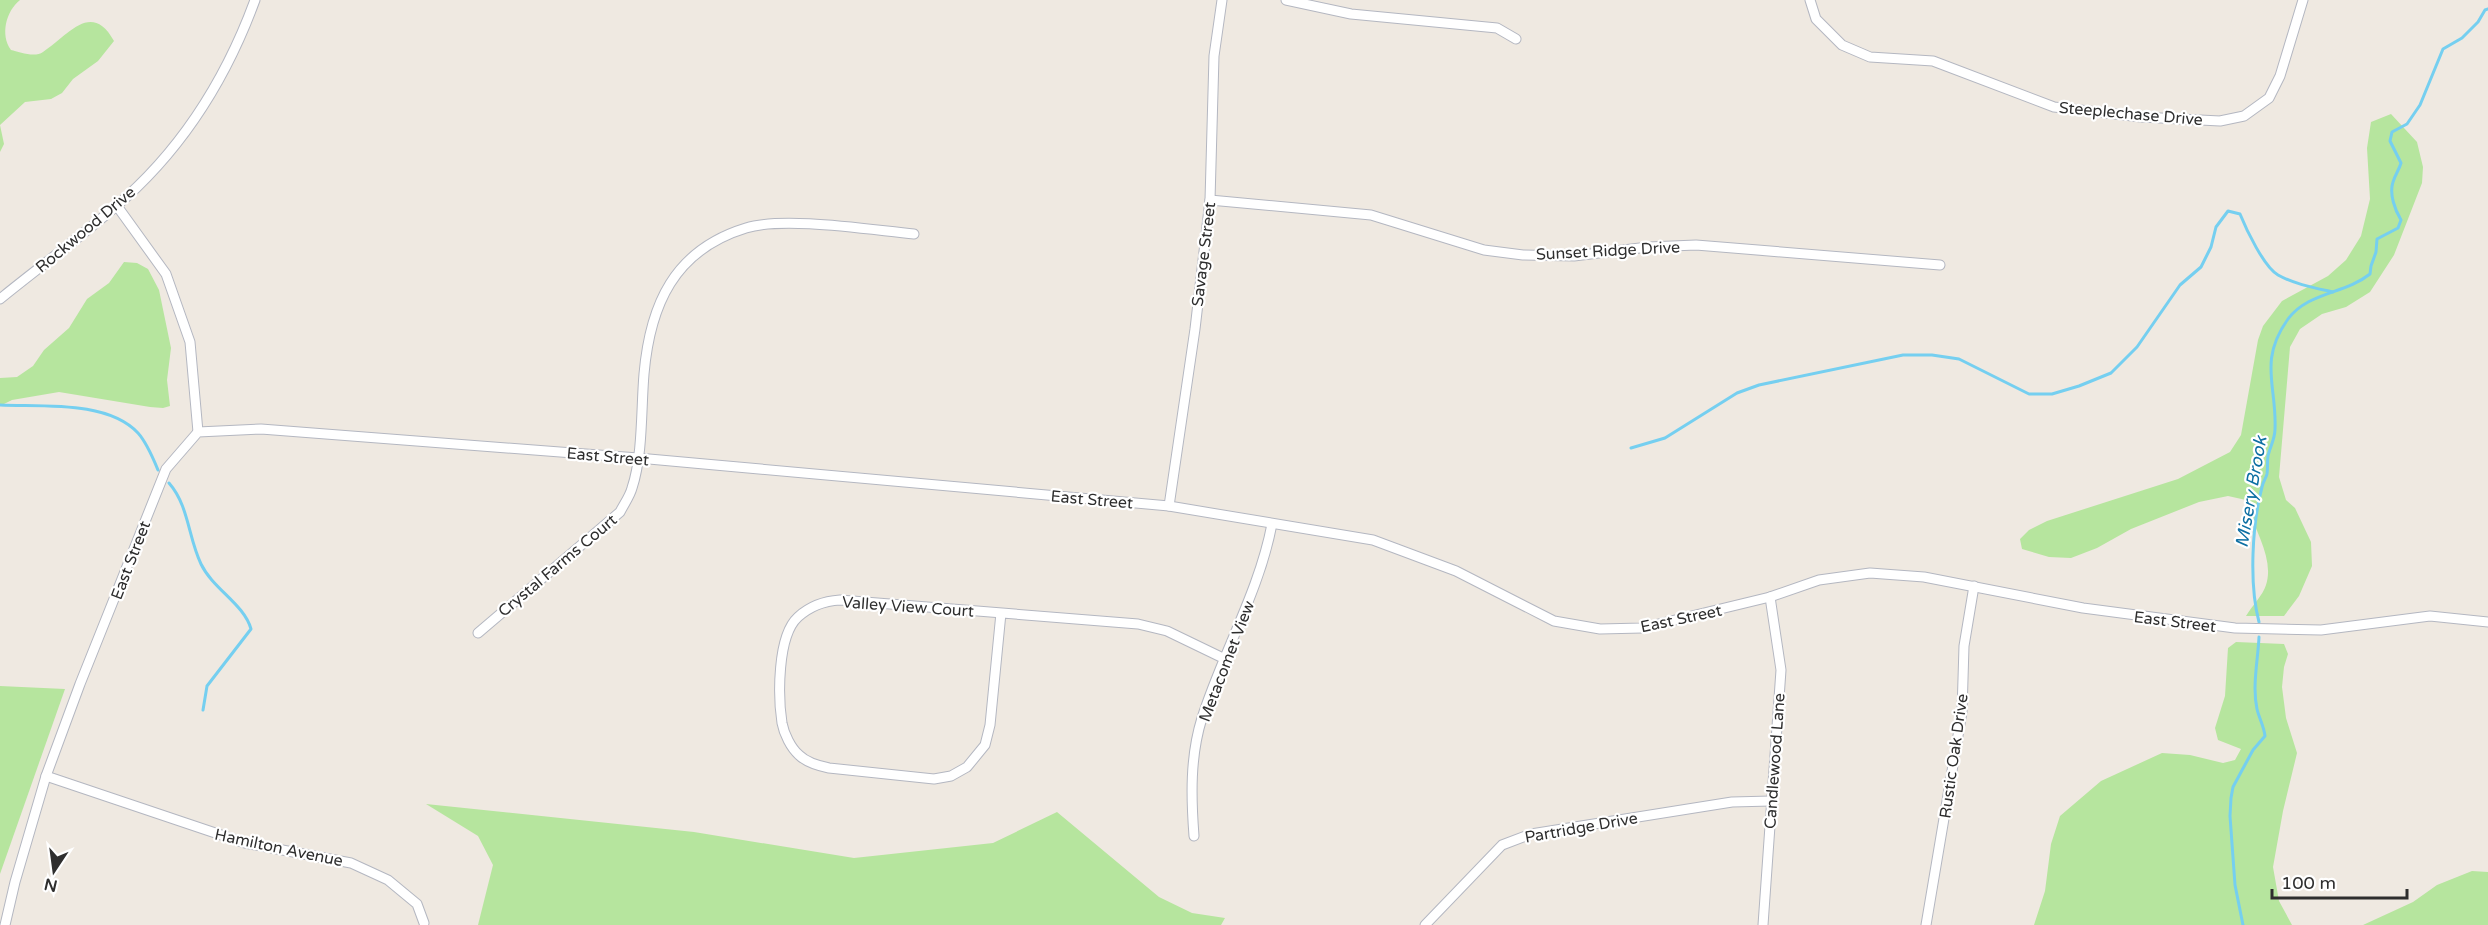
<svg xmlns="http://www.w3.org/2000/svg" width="2488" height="925" viewBox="0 0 2488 925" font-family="'Varela Round',sans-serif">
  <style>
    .green { fill: #b6e59e }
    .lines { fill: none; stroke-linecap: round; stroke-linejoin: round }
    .stream { stroke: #75cff0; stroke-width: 3 }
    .minor-casing { stroke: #b4b7c1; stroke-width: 11 }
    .minor { stroke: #fff; stroke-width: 9 }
    .labels { text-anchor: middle; stroke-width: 4.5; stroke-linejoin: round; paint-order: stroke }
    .street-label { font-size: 16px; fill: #2e2e2e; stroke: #fff }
    .water-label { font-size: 18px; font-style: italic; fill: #0d6fa3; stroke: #fff }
  </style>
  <rect width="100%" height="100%" fill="#efe9e1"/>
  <g class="green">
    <path d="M 0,0 L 20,0 C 6,11 0,35 11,50 C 19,52 35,58 43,52 C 68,36 91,0 114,41 L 98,61 L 73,79 L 62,93 L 51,99 L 25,102 L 0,125 L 4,144 L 0,152 Z"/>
    <path d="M 2391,114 L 2417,142 L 2423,167 L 2422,183 L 2394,255 L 2370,292 L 2346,307 L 2322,314 L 2300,329 L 2290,347 L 2279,477 L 2286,500 L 2295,508 L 2311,542 L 2312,566 L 2299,596 L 2284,616 L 2246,616 C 2252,606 2263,595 2266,585 C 2275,557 2252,527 2246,500 L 2228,496 L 2199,502 L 2131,529 L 2097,548 L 2071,558 L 2049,557 L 2022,549 L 2020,539 L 2029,530 L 2047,521 L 2178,479 L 2230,452 L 2241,435 L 2258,340 L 2263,326 L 2282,301 L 2328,276 L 2346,260 L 2361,236 L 2370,199 L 2367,148 L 2371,122 Z"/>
    <polygon points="124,262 137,263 148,269 159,290 171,348 167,380 170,406 163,408 150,407 59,392 12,400 0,406 0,378 17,377 33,366 44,350 69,328 87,299 109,283"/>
    <polygon points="2236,642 2284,644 2288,654 2284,667 2282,687 2286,718 2297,753 2283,811 2273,867 2279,901 2292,925 2034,925 2045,891 2051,844 2060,816 2101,781 2162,753 2190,755 2223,763 2235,760 2241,749 2218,740 2215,728 2225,696 2228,648"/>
    <polygon points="0,686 65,689 0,874"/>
    <polygon points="426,804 694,832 854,858 993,843 1057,812 1159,897 1192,913 1225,918 1221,925 478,925 493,865 478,836"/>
    <polygon points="2472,871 2488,872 2488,925 2363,925 2413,902 2437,885"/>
  </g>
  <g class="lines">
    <g class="stream">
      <path d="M 0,405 C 41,407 107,400 138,433 C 147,443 153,458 158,470"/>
      <path d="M 1631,448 L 1665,438 L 1737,393 L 1759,385 L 1903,355 L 1932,355 L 1959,359 L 2029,394 L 2052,394 L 2079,386 L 2111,373 L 2137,347 L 2180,285 L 2201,267 L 2211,247 L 2216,227 L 2228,211 L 2240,214 C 2246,229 2264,267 2278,275 C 2294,284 2315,288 2333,292"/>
      <path d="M 169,483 C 189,506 188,537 201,564 C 213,589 244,604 251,629 L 207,686 L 203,710"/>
      <path d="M 2259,622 C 2249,584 2252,525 2262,487 C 2263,482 2266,478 2267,474 C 2268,468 2267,462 2268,456 C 2270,447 2275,439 2275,429 C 2277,386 2258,361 2288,319 C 2308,292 2345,294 2370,274 L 2371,266 L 2376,252 L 2377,239 L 2398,228 L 2401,220 C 2395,210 2389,194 2393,182 C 2395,175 2399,170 2401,163 L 2390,141 L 2392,132 L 2407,124 L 2420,105 L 2443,49 L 2462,38 L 2478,22 L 2485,10 L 2488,9"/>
      <path d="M 2243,925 L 2235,885 L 2230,816 L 2231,798 L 2233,787 L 2240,774 L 2253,750 L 2265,736 C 2264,726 2259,718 2257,709 C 2252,686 2258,660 2259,637"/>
    </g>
    <defs>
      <g id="minor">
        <polyline points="1286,0 1351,14 1497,28 1516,39"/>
        <polyline points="1810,0 1816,19 1842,45 1870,57 1933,61 2054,107 2141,117 2220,121 2244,116 2269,98 2280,76 2303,0"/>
        <polyline points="1210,200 1371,215 1484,250 1523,255 1574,256 1648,247 1696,245 1940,265"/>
        <polyline points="117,206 166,274 190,342 198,432"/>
        <path d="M 0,299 C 38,268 78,239 115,207 C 180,152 226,79 255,0"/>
        <polyline points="1169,506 1195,329 1210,200 1214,56 1222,0"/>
        <path d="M 1001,613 L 990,725 L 985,745 L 967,767 L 951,776 L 934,779 L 829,768 C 819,766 807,763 799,755 C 791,748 784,734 782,723 C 778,697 777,636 798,617 C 810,606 824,601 840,600 L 1138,624 L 1167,631 L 1225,659"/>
        <path d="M 478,633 L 620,512 C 624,504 630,496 632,488 C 643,455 641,409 644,374 C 650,305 674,250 746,228 C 784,216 871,230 914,234"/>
        <polyline points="46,776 245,843 351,863 388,880 417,904 424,923"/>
        <path d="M 1194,836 C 1191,797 1190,756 1202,718 C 1223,652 1259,592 1272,524"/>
        <polyline points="5,925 15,882 46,776 80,684 166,469 198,432 261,429 638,458 1169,506 1373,540 1456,571 1554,621 1600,629 1642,628 1770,597 1819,580 1870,573 1924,577 2083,608 2235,628 2321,630 2430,616 2488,622"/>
        <polyline points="1425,925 1502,845 1531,834 1732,802 1771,801"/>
        <polyline points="1763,925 1781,670 1770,597"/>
        <polyline points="1926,925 1962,712 1964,646 1974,586"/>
      </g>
    </defs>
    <use href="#minor" class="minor-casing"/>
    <use href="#minor" class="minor"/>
  </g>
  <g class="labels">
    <g class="street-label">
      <text transform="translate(2131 113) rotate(5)" y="6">Steeplechase Drive</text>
      <text transform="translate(85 229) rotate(-40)" y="6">Rockwood Drive</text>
      <text transform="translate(1608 250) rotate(-3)" y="6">Sunset Ridge Drive</text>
      <text transform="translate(1203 254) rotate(-83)" y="6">Savage Street</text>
      <text transform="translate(608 456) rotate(5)" y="6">East Street</text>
      <text transform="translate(1092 499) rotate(5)" y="6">East Street</text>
      <text transform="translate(130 560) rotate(-69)" y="6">East Street</text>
      <text transform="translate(557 565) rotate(-40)" y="6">Crystal Farms Court</text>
      <text transform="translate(908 606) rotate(4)" y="6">Valley View Court</text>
      <text transform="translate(1681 618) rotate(-12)" y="6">East Street</text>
      <text transform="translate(2175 621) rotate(7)" y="6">East Street</text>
      <text transform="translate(1226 661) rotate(-69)" y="6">Metacomet View</text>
      <text transform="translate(1953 756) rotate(-82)" y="6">Rustic Oak Drive</text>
      <text transform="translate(1774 761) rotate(-86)" y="6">Candlewood Lane</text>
      <text transform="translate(1581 827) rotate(-10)" y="6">Partridge Drive</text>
      <text transform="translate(279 847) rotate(12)" y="6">Hamilton Avenue</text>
    </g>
    <g class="water-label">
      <text transform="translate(2251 492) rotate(-80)" y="6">Misery Brook</text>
    </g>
  </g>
  <g transform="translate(54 871) rotate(193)" stroke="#ffffff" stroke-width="4.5" paint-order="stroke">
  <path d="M0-4.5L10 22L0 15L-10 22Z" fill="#2e2e2e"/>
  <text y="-9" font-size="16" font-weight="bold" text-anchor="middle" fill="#2e2e2e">N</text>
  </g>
  <path d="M2272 889v9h135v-9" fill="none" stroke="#2e2e2e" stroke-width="3"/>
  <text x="2281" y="889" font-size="18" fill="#2e2e2e" stroke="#ffffff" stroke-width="4.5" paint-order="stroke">100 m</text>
</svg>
